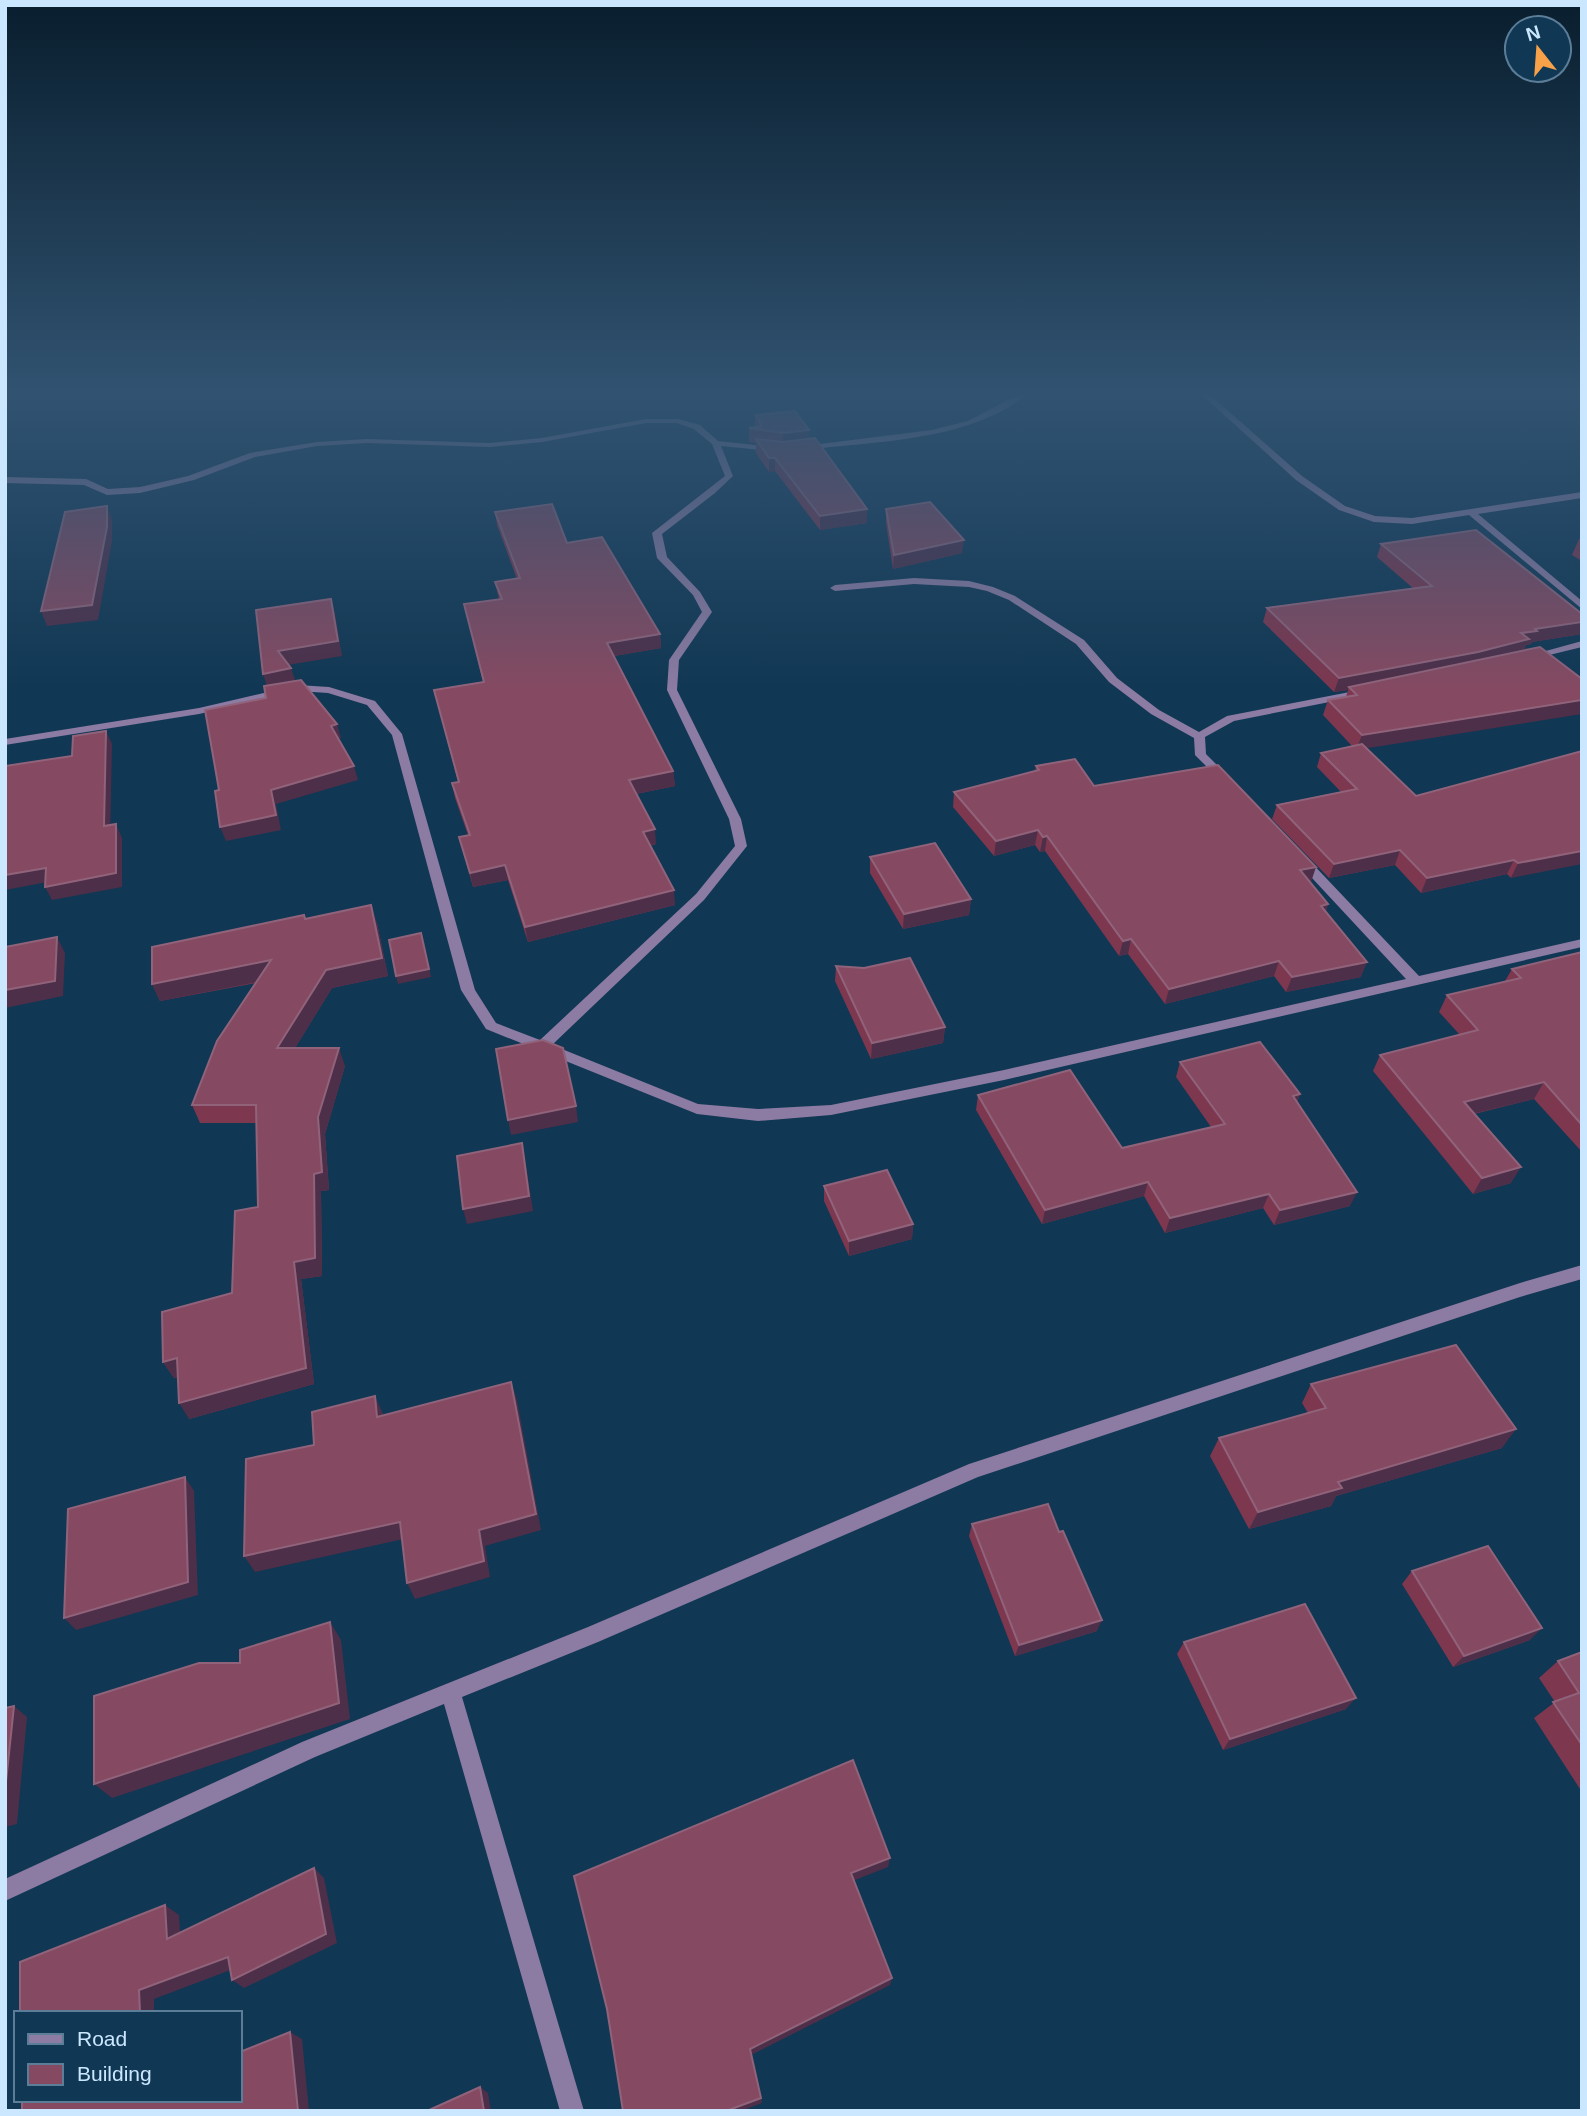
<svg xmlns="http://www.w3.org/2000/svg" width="1587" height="2116" viewBox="0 0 1587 2116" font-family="Helvetica,sans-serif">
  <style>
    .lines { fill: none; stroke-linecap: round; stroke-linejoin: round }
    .street { fill: #8c7ba2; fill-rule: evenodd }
    .wall { fill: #7d374f }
    .shaded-wall { fill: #4e2f49 }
    .building { fill: #854a62; stroke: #90637b; stroke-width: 2 }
  </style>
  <rect width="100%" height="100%" fill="#103753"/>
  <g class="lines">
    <g class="street">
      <path d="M 1019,394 L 1028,394 C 968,442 877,441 804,450 L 800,448 L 804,446 L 932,430 L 968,421 Z"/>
      <polygon points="1201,394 1209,394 1302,476 1345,506 1375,516 1412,518 1582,492 1582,498 1478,514 1582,601 1582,609 1469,515 1412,524 1374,522 1339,510 1296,480"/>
      <polygon points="646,419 678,419 700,425 718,441 773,447 777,449 773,451 721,446 733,476 715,493 662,534 667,557 700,592 712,612 679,660 677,690 741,819 747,846 704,900 552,1045 698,1104 758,1109 831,1105 1004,1070 1406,979 1299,864 1297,861 1303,857 1307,858 1419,976 1582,939 1582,947 1004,1080 831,1115 758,1121 697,1114 486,1029 461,990 392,735 367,705 328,693 298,691 199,714 5,745 5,739 199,708 298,685 329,687 375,701 402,734 475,990 496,1023 540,1040 696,894 735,846 729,819 667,690 669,660 702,612 693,595 657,558 652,533 725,476 712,444 694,429 677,423 646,423 542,442 490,447 367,443 317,446 255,457 194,480 140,493 107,495 84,485 5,483 5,477 86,479 108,489 140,487 188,476 250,453 317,442 367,439 490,443 542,438"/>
      <polygon points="914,578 969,581 993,587 1015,596 1084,640 1117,678 1159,710 1199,732 1227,716 1365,689 1370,692 1365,695 1234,721 1205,737 1206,754 1230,778 1224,781 1220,780 1195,755 1194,738 1151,714 1109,682 1076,644 1009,600 987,591 969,587 914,584 835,591 830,588 835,585"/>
      <polygon points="1582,641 1582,647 1529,660 1524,657"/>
      <polygon points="1582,1265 1582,1279 1520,1297 978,1477 598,1642 462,1697 584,2111 560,2111 444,1704 315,1757 5,1901 5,1879 302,1742 588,1627 969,1464 1520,1283"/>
    </g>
  </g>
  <g class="wall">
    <polygon points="755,415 809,430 809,439 867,523 820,530 775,471 769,472 756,453 756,443 749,442 749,428 755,427"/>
    <polygon points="886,509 962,553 893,569 886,523"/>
    <polygon points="495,512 567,543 660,634 661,648 614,656 673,771 675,786 636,794 656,844 650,846 675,905 528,942 508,880 473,887 459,837 468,835 455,798 452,783 458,782 434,690 483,682 464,604 499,599 495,582 517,579 497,525"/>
    <polygon points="1579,539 1582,539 1582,561 1572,555"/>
    <polygon points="1381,544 1582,614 1582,634 1532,642 1531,644 1526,645 1524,650 1366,749 1416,796 1582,751 1511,878 1507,874 1421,893 1395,865 1329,878 1272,819 1277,805 1341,792 1317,767 1321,753 1352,746 1323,715 1328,700 1346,697 1348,690 1334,692 1263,622 1267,608 1414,589 1377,557"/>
    <polygon points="1036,766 1094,786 1311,882 1310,882 1328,904 1326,911 1361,977 1286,992 1274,976 1165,1004 1128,954 1119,956 1045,851 1040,852 1035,845 994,856 953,807 954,792 1035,771"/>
    <polygon points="870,857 971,899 969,915 903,929 870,873"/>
    <polygon points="306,919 377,923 388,976 332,988 295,1048 345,1066 325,1134 329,1190 321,1191 322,1276 301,1279 314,1384 189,1419 178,1377 174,1378 163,1362 232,1293 258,1207 257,1123 200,1123 192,1105 256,983 160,1001 152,984"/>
    <polygon points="1582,952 1582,1152 1534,1099 1474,1114 1511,1183 1473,1194 1373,1071 1380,1055 1460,1035 1439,1012 1447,995 1505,981 1512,969"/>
    <polygon points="836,966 945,1027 943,1043 871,1059 835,981"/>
    <polygon points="1180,1062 1300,1094 1297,1102 1350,1206 1274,1225 1263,1208 1165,1233 1144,1196 1042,1224 976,1110 978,1095 1122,1148 1211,1127 1176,1077"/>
    <polygon points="824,1186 913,1224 912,1239 849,1256 824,1201"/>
    <polygon points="1311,1384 1502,1448 1336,1496 1331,1506 1249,1529 1210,1456 1219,1438 1308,1413 1302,1403"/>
    <polygon points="972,1524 1097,1631 1015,1656 969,1536"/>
    <polygon points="1412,1571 1530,1640 1453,1667 1402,1584"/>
    <polygon points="1184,1642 1346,1709 1223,1750 1177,1654"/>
    <polygon points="1582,1652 1582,1792 1534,1718 1555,1702 1539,1678 1558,1661"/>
  </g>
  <g class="shaded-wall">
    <polygon points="809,430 809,443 783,446 783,433"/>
    <polygon points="769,458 775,458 775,471 769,472"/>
    <polygon points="107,506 112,520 112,541 98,620 47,626 41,611"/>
    <polygon points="867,509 867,523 820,530 820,516"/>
    <polygon points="964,540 962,553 893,569 894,555"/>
    <polygon points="331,599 335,614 342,656 282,666 278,651"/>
    <polygon points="1582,622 1582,634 1532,642 1531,644 1526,645 1523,653 1349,687 1348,690 1334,692 1339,678 1535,629"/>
    <polygon points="660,634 661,648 608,657 607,643"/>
    <polygon points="291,668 296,683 268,689 263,674"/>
    <polygon points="1582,700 1582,714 1356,750 1362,735"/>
    <polygon points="337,724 341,738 335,740 331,726"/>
    <polygon points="106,731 112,744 110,840 104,826"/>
    <polygon points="354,766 358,780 276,804 281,830 226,841 220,827 271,790"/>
    <polygon points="673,771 675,786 630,795 629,780"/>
    <polygon points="116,824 122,838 122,887 52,900 45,887"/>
    <polygon points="655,829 656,844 644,847 643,832"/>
    <polygon points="1038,830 1035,845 994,856 996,841"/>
    <polygon points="1047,836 1045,851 1040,852 1043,837"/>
    <polygon points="1400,850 1395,865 1329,878 1334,864"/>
    <polygon points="1582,851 1582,864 1511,878 1518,863"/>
    <polygon points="1514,860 1507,874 1421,893 1427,878"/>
    <polygon points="505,865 508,880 473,887 470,873"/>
    <polygon points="1316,867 1311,882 1295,885 1300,870"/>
    <polygon points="46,868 53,881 5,890 5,875"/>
    <polygon points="674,890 675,905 528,942 525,927"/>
    <polygon points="971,899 969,915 903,929 904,914"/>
    <polygon points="1328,904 1323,919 1321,906"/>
    <polygon points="371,905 377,923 388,976 332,988 284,1066 277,1048 326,970"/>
    <polygon points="57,937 65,953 63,996 5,1008 5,990"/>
    <polygon points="1131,939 1128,954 1119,956 1123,941"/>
    <polygon points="423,941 431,977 398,984 396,976"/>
    <polygon points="271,960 278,978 160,1001 152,984"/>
    <polygon points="1279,961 1274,976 1165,1004 1169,989"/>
    <polygon points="1367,962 1361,977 1286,992 1292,977"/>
    <polygon points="945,1027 943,1043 871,1059 872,1043"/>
    <polygon points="339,1048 345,1066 325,1134 329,1190 321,1191 322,1276 301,1279 314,1384 189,1419 179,1403 294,1262 314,1174 318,1117"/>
    <polygon points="1544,1082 1534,1099 1455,1118 1464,1102"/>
    <polygon points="1300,1094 1294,1109 1293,1096"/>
    <polygon points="576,1106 578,1122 511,1135 508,1120"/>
    <polygon points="522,1143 525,1159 533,1211 467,1224 463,1209"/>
    <polygon points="1521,1167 1511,1183 1473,1194 1482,1178"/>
    <polygon points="1148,1182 1144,1196 1042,1224 1045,1210"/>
    <polygon points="1357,1192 1350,1206 1274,1225 1280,1210"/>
    <polygon points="1269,1194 1263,1208 1165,1233 1170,1218"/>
    <polygon points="913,1224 912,1239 849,1256 849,1241"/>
    <polygon points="177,1358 187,1375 174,1378 163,1362"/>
    <polygon points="511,1382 517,1400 541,1530 485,1546 490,1577 415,1599 407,1583 479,1530"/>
    <polygon points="375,1396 383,1414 385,1435 377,1417"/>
    <polygon points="1516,1429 1502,1448 1336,1496 1331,1506 1249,1529 1258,1512 1338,1482"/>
    <polygon points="185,1477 194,1491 198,1595 76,1630 64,1618"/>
    <polygon points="400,1522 408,1538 255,1572 244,1556"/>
    <polygon points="1102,1620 1097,1631 1015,1656 1019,1645"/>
    <polygon points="330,1622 341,1640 350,1719 112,1798 94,1784"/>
    <polygon points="1542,1628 1530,1640 1453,1667 1464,1656"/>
    <polygon points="1356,1698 1346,1709 1223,1750 1230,1739"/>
    <polygon points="14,1706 27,1717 17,1824 5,1827 5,1791"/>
    <polygon points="890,1858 888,1867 850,1882 851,1873"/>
    <polygon points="314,1868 324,1878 337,1943 244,1988 232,1980"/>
    <polygon points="165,1905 179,1915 181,1948 167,1939"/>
    <polygon points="228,1957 241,1966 154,1999 154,2013 140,2013 139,1990"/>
    <polygon points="892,1978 890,1985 751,2055 750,2049"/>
    <polygon points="290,2032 302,2039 309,2111 298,2111"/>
    <polygon points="480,2087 488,2093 491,2111 484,2111"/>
    <polygon points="761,2098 762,2103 741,2111 726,2111"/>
  </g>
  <g class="building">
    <polygon points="795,411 809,430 783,433 749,428 762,426 755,415"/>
    <polygon points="815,438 867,509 820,516 775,458 769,458 756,439 783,442"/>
    <polygon points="930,502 964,540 894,555 886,509"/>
    <polygon points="552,504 567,543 602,537 660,634 607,643 673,771 629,780 655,829 643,832 674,890 525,927 505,865 470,873 459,837 470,835 452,783 459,782 434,690 484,682 464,604 502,599 495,582 520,578 495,512"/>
    <polygon points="107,506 107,527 92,605 41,611 65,512"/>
    <polygon points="1476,530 1582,614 1582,622 1535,629 1537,631 1521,633 1529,639 1478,652 1339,678 1267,608 1432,586 1381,544"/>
    <polygon points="331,599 338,641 278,651 291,668 263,674 256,610"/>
    <polygon points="1540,647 1582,679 1582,700 1362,735 1328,700 1357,695 1349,687"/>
    <polygon points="301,680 337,724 331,726 354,766 271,790 276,815 220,827 215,791 219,790 205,710 266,698 264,686"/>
    <polygon points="106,731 104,826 116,824 116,873 45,887 46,868 5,875 5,766 72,756 73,736"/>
    <polygon points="1362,744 1416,796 1582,751 1582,851 1518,863 1514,860 1427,878 1400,850 1334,864 1277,805 1357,789 1321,753"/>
    <polygon points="1075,759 1094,786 1218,765 1316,867 1300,870 1328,904 1321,906 1367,962 1292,977 1279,961 1169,989 1131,939 1123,941 1047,836 1043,837 1038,830 996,841 954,792 1039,770 1036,766"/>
    <polygon points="935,843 971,899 904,914 870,857"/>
    <polygon points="371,905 382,958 326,970 277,1048 339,1048 318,1117 322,1172 314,1174 315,1258 294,1262 306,1368 179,1403 177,1358 163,1362 162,1312 232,1293 235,1211 258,1207 256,1105 192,1105 217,1041 271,960 152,984 152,947 304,915 305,919"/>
    <polygon points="421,933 429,969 396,976 389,940"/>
    <polygon points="57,937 55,981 5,990 5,947"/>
    <polygon points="1582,952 1582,1125 1544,1082 1464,1102 1521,1167 1482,1178 1380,1055 1478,1030 1447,995 1521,978 1512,969"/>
    <polygon points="910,958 945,1027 872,1043 836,966 864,968"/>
    <polygon points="543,1040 563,1048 576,1106 508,1120 496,1049"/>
    <polygon points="1260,1042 1300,1094 1293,1096 1357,1192 1280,1210 1269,1194 1170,1218 1148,1182 1045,1210 978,1095 1070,1070 1122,1148 1225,1124 1180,1062"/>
    <polygon points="522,1143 529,1196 463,1209 457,1156"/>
    <polygon points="887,1170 913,1224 849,1241 824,1186"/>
    <polygon points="1456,1345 1516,1429 1338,1482 1342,1488 1258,1512 1219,1438 1326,1408 1311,1384"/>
    <polygon points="511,1382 536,1514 479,1530 484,1561 407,1583 400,1522 244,1556 246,1459 314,1445 312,1412 375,1396 377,1417"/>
    <polygon points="185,1477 188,1582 64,1618 68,1509"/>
    <polygon points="1048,1504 1059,1532 1063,1531 1102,1620 1019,1645 972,1524"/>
    <polygon points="1488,1546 1542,1628 1464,1656 1412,1571"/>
    <polygon points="1305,1604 1356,1698 1230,1739 1184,1642"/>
    <polygon points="330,1622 339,1703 94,1784 94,1696 199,1663 240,1663 240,1650"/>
    <polygon points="1582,1652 1582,1745 1553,1702 1579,1693 1558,1661"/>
    <polygon points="14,1706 5,1791 5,1708"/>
    <polygon points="853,1760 890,1858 851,1873 892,1978 750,2049 761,2098 726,2111 623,2111 607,2009 574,1876"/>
    <polygon points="314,1868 326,1934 232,1980 228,1957 139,1990 140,2013 20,2013 20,1962 165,1905 167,1939"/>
    <polygon points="290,2032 298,2111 22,2111 22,2100 240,2100 240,2052"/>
    <polygon points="480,2087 484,2111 427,2111"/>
  </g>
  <linearGradient id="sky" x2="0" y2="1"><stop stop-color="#091e2e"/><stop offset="0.57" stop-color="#315371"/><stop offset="1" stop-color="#315371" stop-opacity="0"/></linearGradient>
  <rect width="1587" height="690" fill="url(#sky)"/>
  <rect width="1587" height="2116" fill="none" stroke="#cbe7ff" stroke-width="14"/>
  <rect x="14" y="2011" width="228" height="91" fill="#103753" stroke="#5b7d98" stroke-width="2"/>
  <rect x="28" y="2034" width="35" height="10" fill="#8c7ba2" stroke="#5b7d98" stroke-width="2"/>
  <text x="77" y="2046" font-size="21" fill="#cbe7ff">Road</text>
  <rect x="28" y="2064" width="35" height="21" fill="#854a62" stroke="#5b7d98" stroke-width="2"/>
  <text x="77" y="2081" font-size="21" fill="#cbe7ff">Building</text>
  <g transform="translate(1538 49) rotate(343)"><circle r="33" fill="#103753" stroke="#5b7d98" stroke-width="2"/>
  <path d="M0-5L12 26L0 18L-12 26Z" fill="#f7a248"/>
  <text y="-10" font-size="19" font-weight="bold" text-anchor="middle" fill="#cbe7ff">N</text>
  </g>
</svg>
